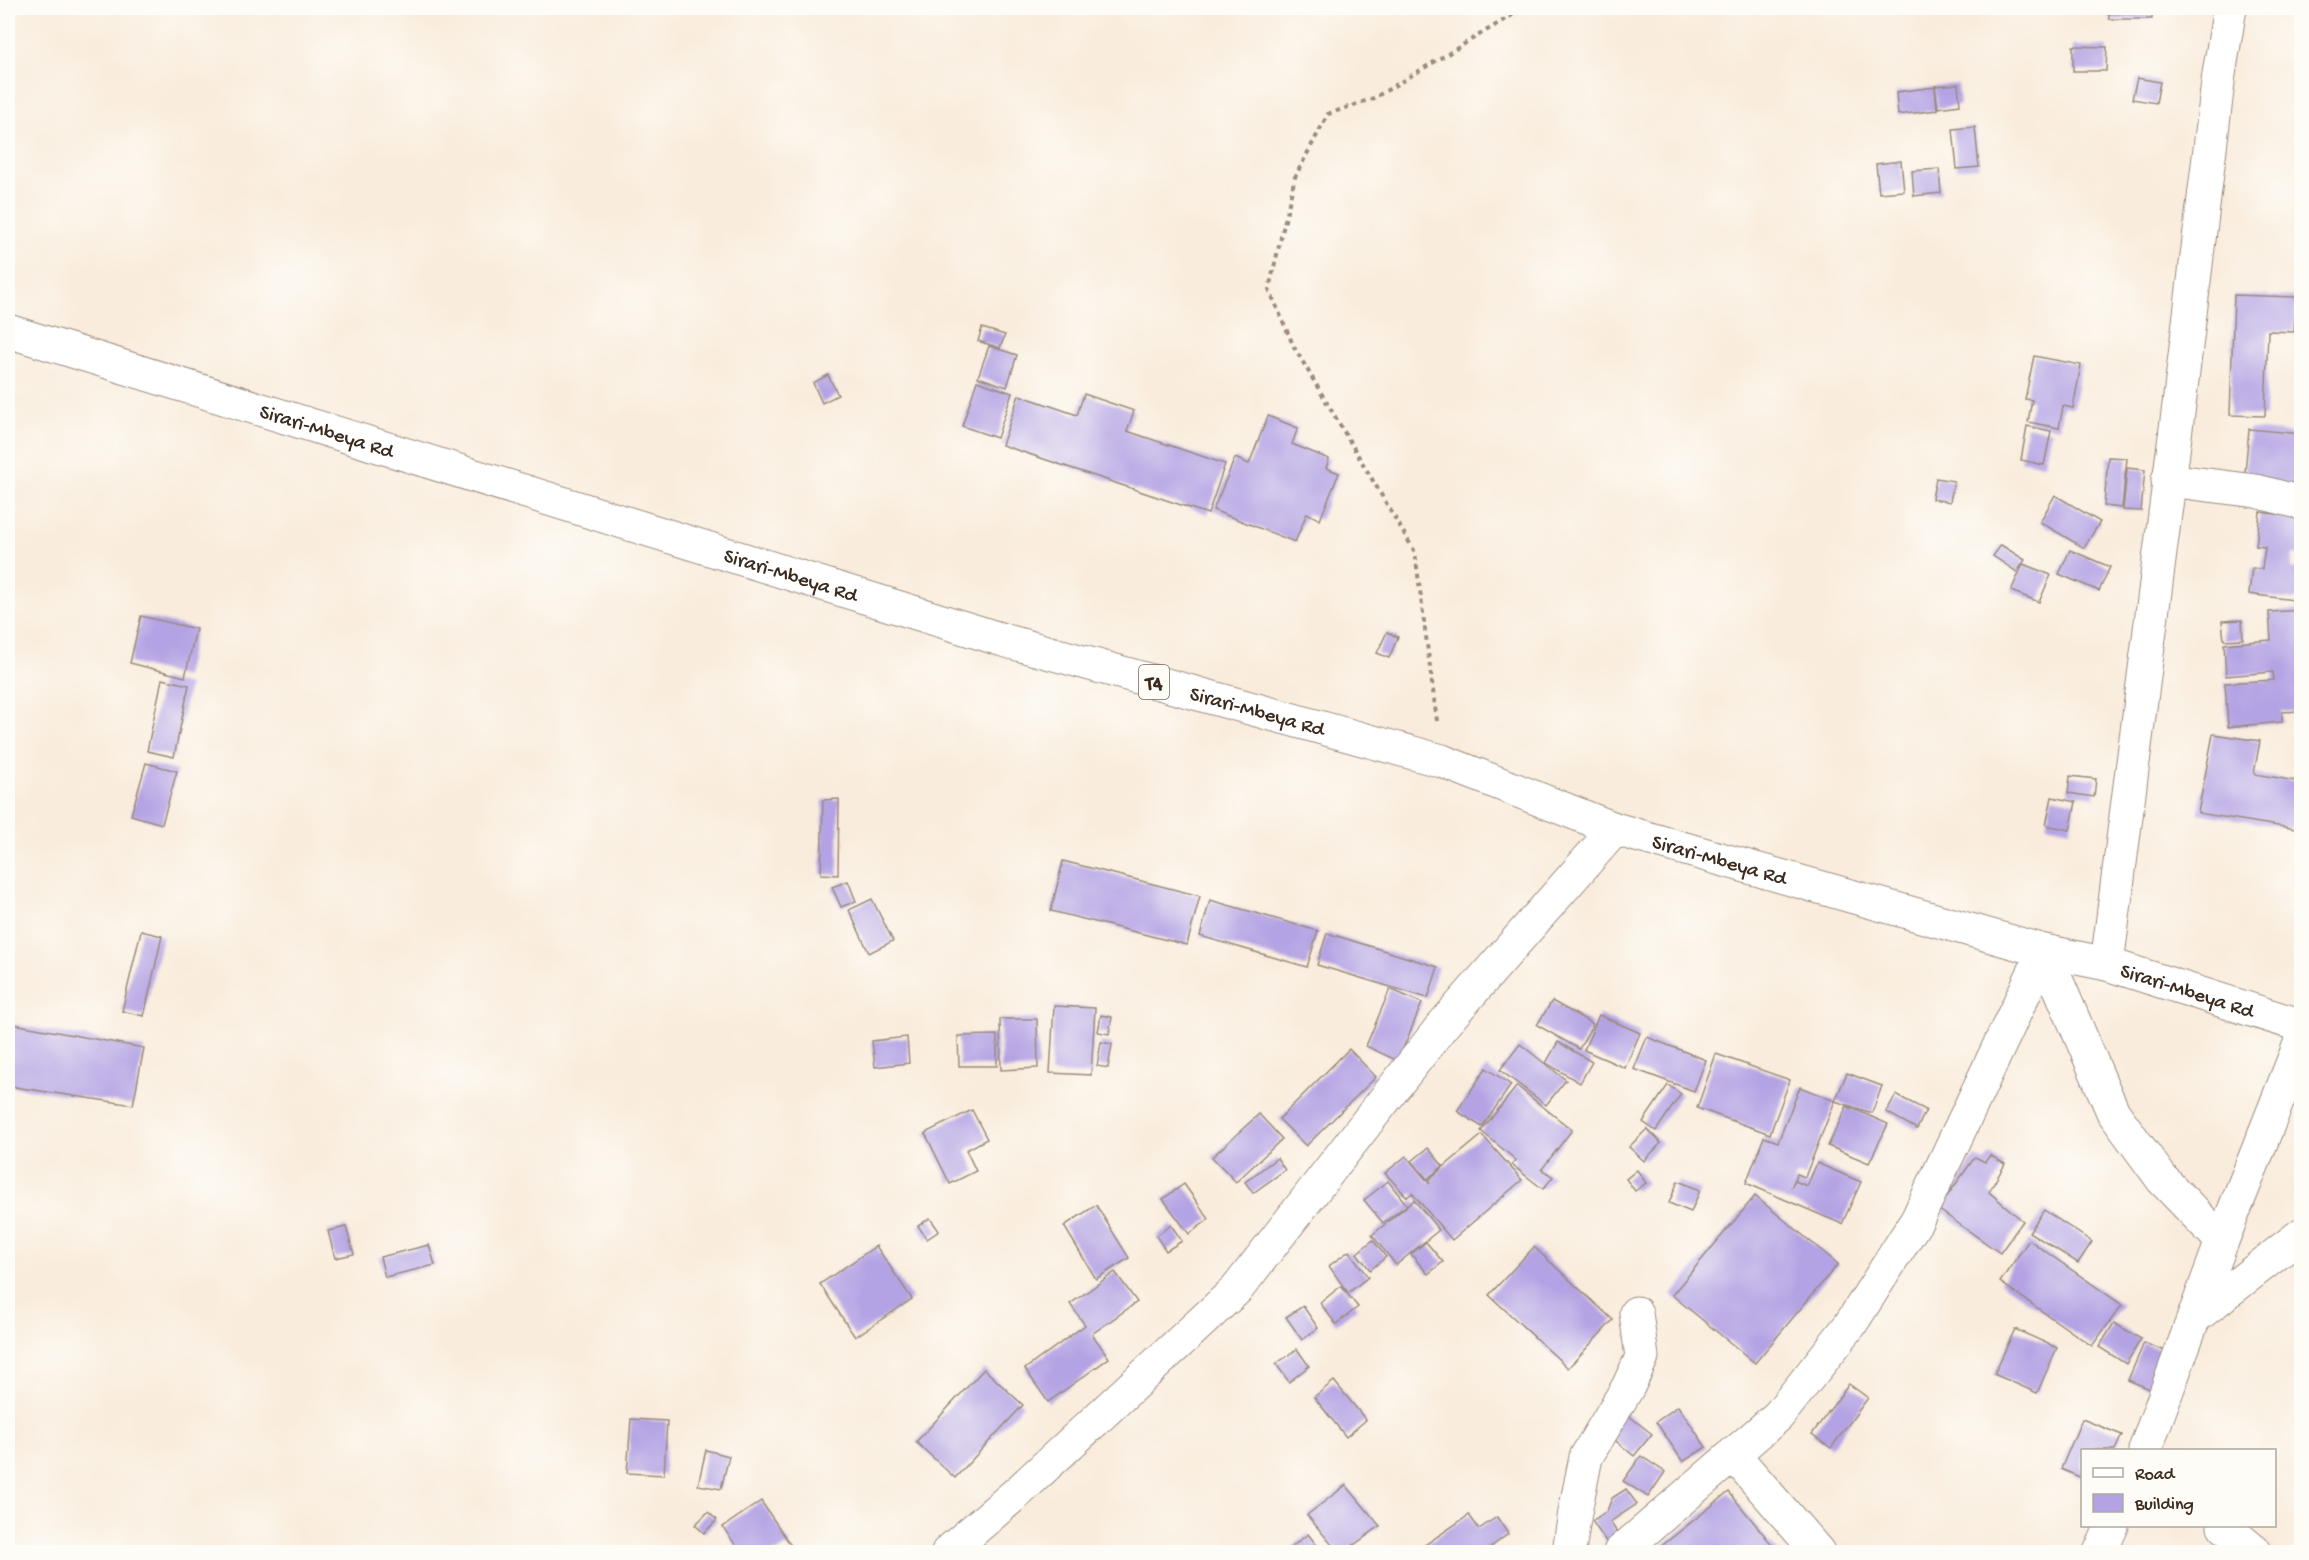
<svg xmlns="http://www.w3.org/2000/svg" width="2309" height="1560" viewBox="0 0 2309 1560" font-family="'Gochi Hand',sans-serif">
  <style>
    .building { fill: #b4a3e4 }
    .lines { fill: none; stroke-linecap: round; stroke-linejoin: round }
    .minor-casing { stroke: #9a8b7d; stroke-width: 35 }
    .highway-casing { stroke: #9a8b7d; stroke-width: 35 }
    .path { stroke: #9a8b7d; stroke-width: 4; stroke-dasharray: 4.5 4.5; stroke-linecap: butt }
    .minor { stroke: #fff; stroke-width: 33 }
    .highway { stroke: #fff; stroke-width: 33 }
    .labels { text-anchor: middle; stroke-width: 4.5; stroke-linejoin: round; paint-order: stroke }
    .shield { fill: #fdfcf7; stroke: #75695f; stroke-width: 1.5 }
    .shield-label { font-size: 20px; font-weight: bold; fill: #3b2a1e }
    .street-label { font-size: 21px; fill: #3b2a1e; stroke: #fdfcf7 }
  </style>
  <rect width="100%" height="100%" fill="#fdfcf7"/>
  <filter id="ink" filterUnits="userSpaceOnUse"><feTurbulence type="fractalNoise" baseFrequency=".0167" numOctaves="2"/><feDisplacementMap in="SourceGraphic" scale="12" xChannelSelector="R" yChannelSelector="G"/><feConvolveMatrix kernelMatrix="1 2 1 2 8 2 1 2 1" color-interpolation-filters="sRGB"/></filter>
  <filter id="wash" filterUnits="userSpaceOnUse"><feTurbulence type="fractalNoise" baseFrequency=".008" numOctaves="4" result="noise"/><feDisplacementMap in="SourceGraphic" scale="24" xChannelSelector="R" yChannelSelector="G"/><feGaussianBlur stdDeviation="1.35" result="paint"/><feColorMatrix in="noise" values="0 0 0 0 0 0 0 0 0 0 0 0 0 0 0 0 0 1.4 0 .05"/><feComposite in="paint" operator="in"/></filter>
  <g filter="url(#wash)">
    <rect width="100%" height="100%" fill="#f9ecdc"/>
    <g id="blocks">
      <g class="building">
        <rect x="2109" y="8" width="43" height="11"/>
        <polygon points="2073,46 2107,47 2106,71 2073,71"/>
        <polygon points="2137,78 2160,82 2156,103 2132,99"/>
        <polygon points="1958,84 1960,105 1938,108 1935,86"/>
        <polygon points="1935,87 1937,110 1898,115 1896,92"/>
        <polygon points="1975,127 1979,167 1957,169 1953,129"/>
        <polygon points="1901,161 1904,191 1879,193 1876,164"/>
        <polygon points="1939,169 1941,193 1914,196 1912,171"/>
        <polygon points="2234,295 2296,297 2294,332 2268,331 2265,416 2230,415"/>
        <polygon points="982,328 1005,335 1000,348 978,341"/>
        <polygon points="989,346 1017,355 1007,387 978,377"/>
        <polygon points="2034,356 2081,365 2073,408 2063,406 2059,428 2028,422 2032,400 2025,399"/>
        <polygon points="828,375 838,395 822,403 813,383"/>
        <polygon points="977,381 1012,393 997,438 962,426"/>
        <polygon points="1084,394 1134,411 1127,431 1225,464 1208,514 1002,445 1019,395 1077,415"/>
        <polygon points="1268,416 1298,428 1292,444 1329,459 1326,468 1339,473 1320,520 1307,513 1295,542 1213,510 1235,458 1249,464"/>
        <polygon points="2027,426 2051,431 2044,465 2021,460"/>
        <polygon points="2249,429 2302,434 2302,488 2244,484"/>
        <polygon points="2108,457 2127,458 2122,508 2104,506"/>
        <polygon points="2127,468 2145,470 2141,511 2123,510"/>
        <polygon points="1936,478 1954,481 1950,502 1932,499"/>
        <polygon points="2055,495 2100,522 2084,548 2040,522"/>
        <polygon points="2260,512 2302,517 2302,556 2293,554 2291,569 2302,570 2301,601 2249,594 2252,568 2262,569 2265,547 2256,546"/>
        <polygon points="2001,545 2025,560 2017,572 1993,556"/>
        <polygon points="2070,550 2110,567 2099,591 2059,574"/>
        <polygon points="2023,564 2051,575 2039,602 2011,591"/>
        <polygon points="2302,610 2302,711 2282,712 2282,722 2228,727 2225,683 2274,680 2273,672 2226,676 2224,644 2271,640 2269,612"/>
        <polygon points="141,616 196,629 185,677 130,663"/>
        <polygon points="2242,620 2243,639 2224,640 2222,621"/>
        <polygon points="1387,632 1398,637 1389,658 1377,653"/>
        <polygon points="162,679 189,685 174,757 147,751"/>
        <polygon points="2213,734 2260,741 2254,774 2302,782 2302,830 2198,813"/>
        <polygon points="146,763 177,771 162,824 131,815"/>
        <polygon points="2070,776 2096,779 2094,797 2068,793"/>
        <polygon points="2052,797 2076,802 2070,830 2046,825"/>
        <polygon points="839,799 838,875 821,874 823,800"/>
        <polygon points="1063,861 1200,896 1187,945 1051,911"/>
        <polygon points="848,881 856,901 841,907 832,887"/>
        <polygon points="872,899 893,941 869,953 849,910"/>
        <polygon points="1210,900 1318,931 1307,967 1200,936"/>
        <polygon points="141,931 162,936 144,1016 122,1011"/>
        <polygon points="1327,933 1438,967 1428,998 1317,965"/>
        <polygon points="1390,989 1422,1003 1398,1061 1366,1046"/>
        <polygon points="1552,1001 1593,1024 1579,1049 1537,1025"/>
        <polygon points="1054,1006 1095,1008 1091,1075 1050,1073"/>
        <polygon points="1101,1015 1112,1017 1109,1034 1098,1032"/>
        <polygon points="1599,1015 1640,1033 1625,1068 1584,1050"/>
        <polygon points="1000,1019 1037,1019 1038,1068 1001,1070"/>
        <polygon points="8,1023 144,1048 133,1105 8,1086"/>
        <polygon points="997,1035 997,1066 959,1066 958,1036"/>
        <polygon points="907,1037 909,1063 875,1067 872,1041"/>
        <polygon points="1647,1037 1706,1060 1694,1091 1634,1069"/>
        <polygon points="1101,1042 1112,1044 1108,1068 1097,1066"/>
        <polygon points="1558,1042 1592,1062 1580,1083 1546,1063"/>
        <polygon points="1520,1044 1566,1080 1546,1105 1500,1070"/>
        <polygon points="1349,1049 1376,1077 1306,1146 1279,1119"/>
        <polygon points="1716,1054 1790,1080 1770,1134 1697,1108"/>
        <polygon points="1486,1068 1511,1085 1482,1127 1457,1111"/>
        <polygon points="1847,1073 1882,1086 1872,1113 1835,1101 1805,1177 1797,1174 1791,1188 1795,1181 1807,1186 1817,1163 1861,1182 1842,1224 1746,1183 1764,1137 1778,1142 1800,1087 1835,1101"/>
        <polygon points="1668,1085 1681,1094 1656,1131 1643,1122"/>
        <polygon points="1517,1086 1572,1130 1542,1169 1553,1177 1543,1189 1512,1165 1516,1160 1481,1131"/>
        <polygon points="1896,1095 1926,1110 1917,1129 1886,1112"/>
        <polygon points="1847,1106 1888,1124 1869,1163 1828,1146"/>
        <polygon points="972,1110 987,1139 966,1150 976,1171 950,1184 925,1133"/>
        <polygon points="1259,1114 1282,1139 1236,1182 1212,1157"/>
        <polygon points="1647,1129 1661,1143 1644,1161 1629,1147"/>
        <polygon points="1482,1135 1522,1180 1452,1240 1412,1193 1407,1197 1385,1173 1406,1156 1430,1184 1428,1180"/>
        <polygon points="1428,1148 1443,1166 1427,1179 1412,1161"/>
        <polygon points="1990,1155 2005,1164 1989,1192 2023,1221 2000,1253 1938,1209 1975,1157 1985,1162"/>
        <polygon points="1277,1158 1285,1170 1253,1193 1245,1182"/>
        <polygon points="1637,1170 1646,1183 1635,1191 1626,1179"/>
        <polygon points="1388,1181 1407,1205 1383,1223 1364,1200"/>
        <polygon points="1678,1181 1700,1190 1691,1212 1669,1203"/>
        <polygon points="1184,1184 1209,1219 1189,1234 1163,1199"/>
        <polygon points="1755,1196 1838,1264 1755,1363 1672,1295"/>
        <polygon points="1414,1200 1439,1230 1396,1265 1372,1235"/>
        <polygon points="1096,1205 1129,1258 1096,1279 1064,1226"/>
        <polygon points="2044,1210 2092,1242 2078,1263 2029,1232"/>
        <polygon points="930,1218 939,1231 927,1239 918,1226"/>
        <polygon points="1171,1225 1182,1241 1166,1251 1156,1236"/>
        <polygon points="346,1227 354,1254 335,1258 328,1231"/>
        <polygon points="1373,1240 1386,1257 1370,1270 1357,1253"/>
        <polygon points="2029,1240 2122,1305 2092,1346 2000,1282"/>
        <polygon points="1426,1242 1443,1262 1428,1274 1411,1254"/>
        <polygon points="429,1245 435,1265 385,1277 380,1257"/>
        <polygon points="876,1246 912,1299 855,1337 820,1284"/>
        <polygon points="1534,1247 1613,1320 1568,1368 1489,1295"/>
        <polygon points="1349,1251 1368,1277 1348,1293 1329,1266"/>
        <polygon points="1115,1272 1137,1302 1092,1334 1109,1358 1048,1402 1025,1369 1085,1325 1070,1304"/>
        <polygon points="1341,1286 1358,1307 1336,1324 1320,1303"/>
        <polygon points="1303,1306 1318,1328 1302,1340 1286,1317"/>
        <polygon points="2114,1323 2141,1339 2126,1364 2099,1347"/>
        <polygon points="2015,1329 2057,1348 2037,1393 1994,1374"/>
        <polygon points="2144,1343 2173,1354 2157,1392 2128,1380"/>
        <polygon points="1297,1349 1309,1366 1289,1382 1276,1364"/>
        <polygon points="984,1369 1023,1405 955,1478 916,1442"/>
        <polygon points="1334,1381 1366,1420 1346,1437 1314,1397"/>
        <polygon points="1849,1384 1868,1398 1831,1448 1812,1434"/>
        <polygon points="1678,1406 1706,1447 1683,1462 1656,1422"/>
        <polygon points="1623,1411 1652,1434 1634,1456 1605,1432"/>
        <polygon points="631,1419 667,1421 664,1475 627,1473"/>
        <polygon points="2082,1419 2122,1435 2115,1450 2082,1450 2082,1478 2061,1469"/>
        <polygon points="706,1450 729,1456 721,1489 698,1485"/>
        <polygon points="1641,1456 1665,1472 1648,1497 1623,1481"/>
        <polygon points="1346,1485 1380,1526 1344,1552 1338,1552 1307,1515"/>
        <polygon points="1626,1489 1637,1504 1610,1522 1619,1535 1607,1543 1592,1521 1607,1511 1612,1498"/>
        <polygon points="1729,1492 1778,1552 1654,1552"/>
        <polygon points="761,1501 790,1544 778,1552 740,1552 723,1527"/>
        <polygon points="708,1512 717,1520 704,1533 695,1525"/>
        <polygon points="1469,1515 1479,1529 1497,1517 1508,1534 1487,1550 1488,1552 1426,1552 1422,1547"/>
        <polygon points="1308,1534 1322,1552 1285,1552"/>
      </g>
    </g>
  </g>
  <g filter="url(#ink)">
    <use href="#blocks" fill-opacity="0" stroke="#9a8b7d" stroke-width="1.5"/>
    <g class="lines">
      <defs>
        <g id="minor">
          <polyline points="2168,480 2256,491 2302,503"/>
          <polyline points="2044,951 2113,1112 2162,1179 2222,1241"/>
          <polyline points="2107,964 2179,405 2219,74 2230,8"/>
          <polyline points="2194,1318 2302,1234"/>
          <polyline points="2145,1450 2222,1241 2302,1039"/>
          <polyline points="1733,1454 1818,1552"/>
          <polyline points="2224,1526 2255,1552"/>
          <polyline points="948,1552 1019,1491 1237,1289 1442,1026 1615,829"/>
          <polyline points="1569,1552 1575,1512 1586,1457 1628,1387 1642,1357 1636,1313"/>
          <polyline points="1620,1552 1778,1416 1850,1325 1917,1220 2044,951"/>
          <polyline points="2100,1552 2112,1526"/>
        </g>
        <g id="highway">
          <path id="s1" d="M 8,331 L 1003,640 L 1442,761 L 1615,829 L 2044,951 L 2107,964 L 2302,1026"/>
        </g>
      </defs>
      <use href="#minor" class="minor-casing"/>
      <use href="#highway" class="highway-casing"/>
      <polyline class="path" points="1437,721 1415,552 1294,347 1269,289 1295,177 1328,114 1374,98 1524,8"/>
      <use href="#minor" class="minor"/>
      <use href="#highway" class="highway"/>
    </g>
  </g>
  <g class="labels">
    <rect class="shield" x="1139" y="665" width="30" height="34" rx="4.5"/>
    <g class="shield-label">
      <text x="1154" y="689">T4</text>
    </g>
    <g class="street-label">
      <text dy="7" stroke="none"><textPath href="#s1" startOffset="334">Sirari-Mbeya Rd</textPath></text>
      <text dy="7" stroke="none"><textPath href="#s1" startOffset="820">Sirari-Mbeya Rd</textPath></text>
      <text dy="7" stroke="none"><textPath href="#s1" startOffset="1306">Sirari-Mbeya Rd</textPath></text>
      <text dy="7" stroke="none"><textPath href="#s1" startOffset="1792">Sirari-Mbeya Rd</textPath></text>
      <text dy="7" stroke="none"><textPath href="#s1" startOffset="2278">Sirari-Mbeya Rd</textPath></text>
    </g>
  </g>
  <rect width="2309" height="1560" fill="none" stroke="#fdfcf7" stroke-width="30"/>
  <rect x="2081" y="1449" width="195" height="78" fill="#fdfcf7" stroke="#afa8a0" stroke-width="1.5"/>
  <rect x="2093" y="1468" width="30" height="9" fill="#ffffff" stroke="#afa8a0" stroke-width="1.5"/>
  <text x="2135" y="1479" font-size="18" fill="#3b2a1e">Road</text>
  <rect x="2093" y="1494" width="30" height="18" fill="#b4a3e4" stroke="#afa8a0" stroke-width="1.5"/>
  <text x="2135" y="1509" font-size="18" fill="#3b2a1e">Building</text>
</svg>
